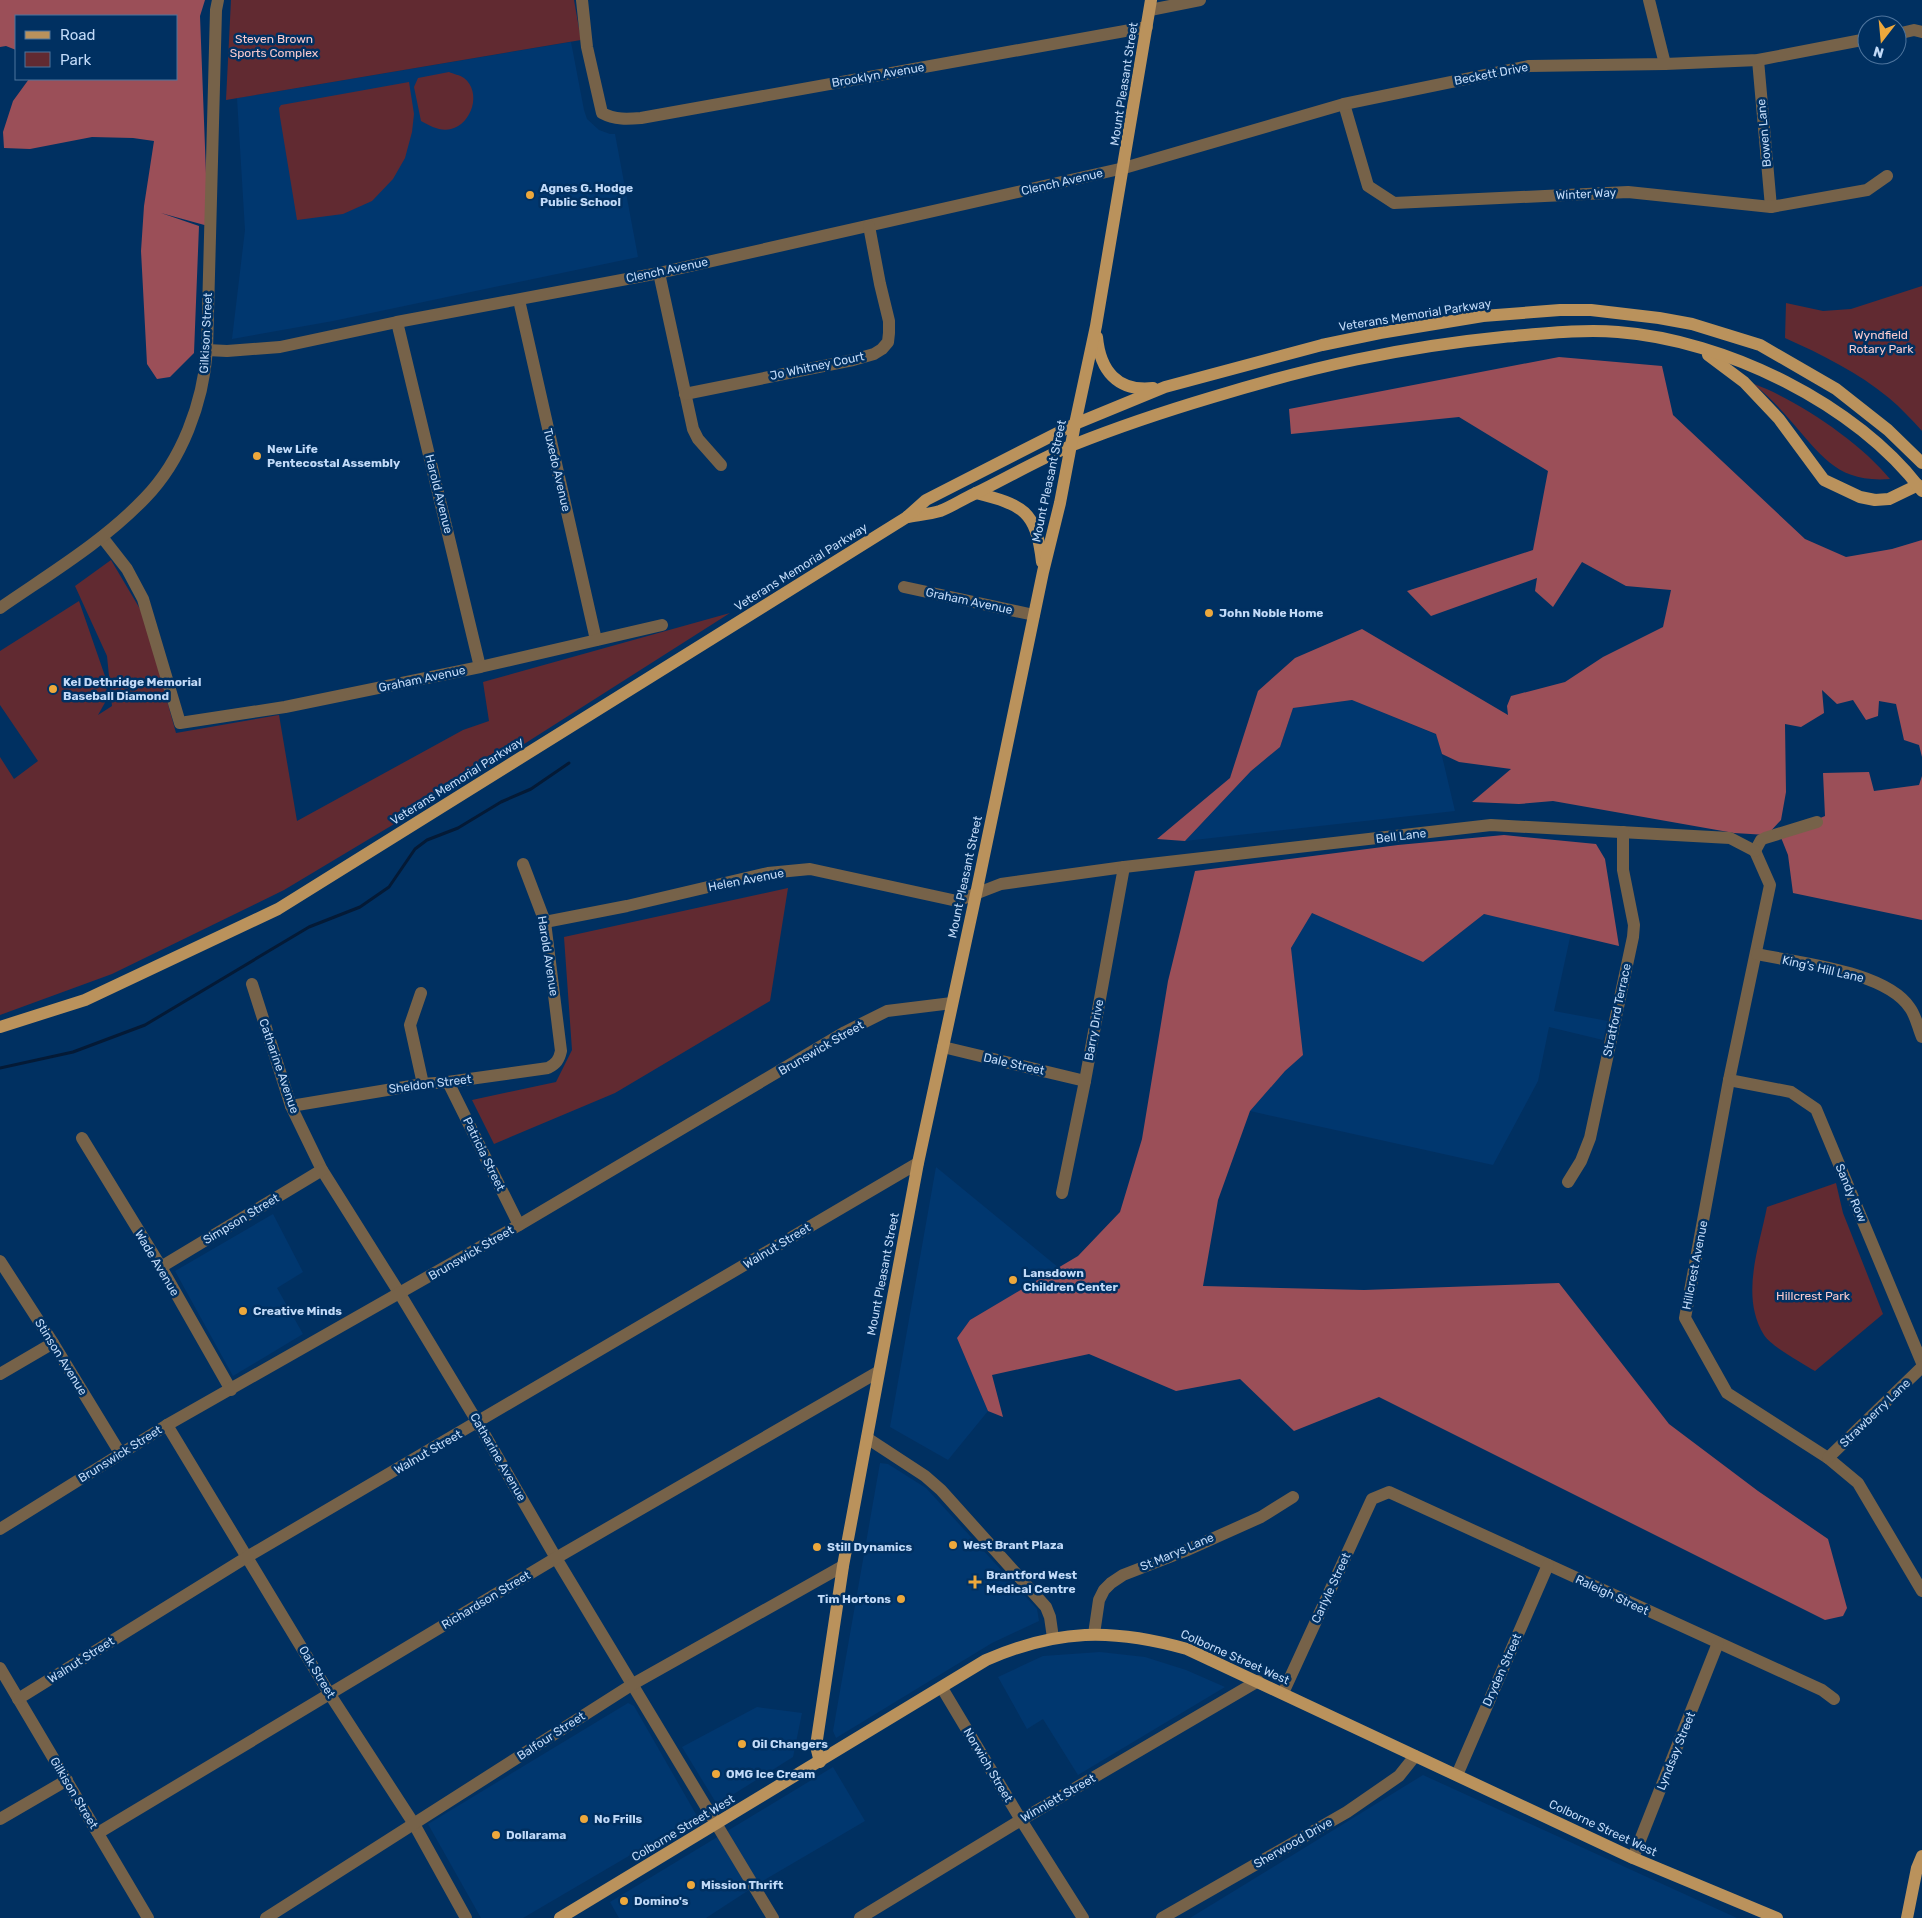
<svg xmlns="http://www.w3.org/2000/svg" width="1922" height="1918" viewBox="0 0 1922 1918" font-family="Rubik,sans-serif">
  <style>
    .built { fill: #00376f }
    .green { fill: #612a31 }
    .forest { fill: #9b4f58 }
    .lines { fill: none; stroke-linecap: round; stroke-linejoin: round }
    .stream { stroke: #041a36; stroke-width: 3 }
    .minor { stroke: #766249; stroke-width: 12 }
    .major { stroke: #ba925c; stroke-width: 12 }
    .poi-dot { fill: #eda83c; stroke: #003061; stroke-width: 2 }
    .labels { text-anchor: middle; stroke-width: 5; stroke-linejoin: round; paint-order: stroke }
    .park-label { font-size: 12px; fill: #f8cacd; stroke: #003061 }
    .street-label { font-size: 12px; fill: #c1daf8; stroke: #003061 }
    .poi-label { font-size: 12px; font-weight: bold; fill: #c1daf8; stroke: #003061; text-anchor: start }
  </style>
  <rect width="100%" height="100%" fill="#003061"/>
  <g class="built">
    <polygon points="571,42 584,110 587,119 599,130 610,134 615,134 638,257 333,321 232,339 245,230 237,98"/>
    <polygon points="1353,700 1437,735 1455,811 1185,841 1251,771 1280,747 1293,708"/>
    <polygon points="1312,913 1423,962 1484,914 1571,933 1554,1011 1608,1021 1603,1040 1549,1027 1538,1081 1493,1165 1250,1111 1285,1071 1303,1055 1291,948"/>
    <polygon points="936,1167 1059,1268 970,1320 957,1338 988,1411 948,1460 890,1427"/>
    <polygon points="273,1214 303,1272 277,1288 303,1334 233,1376 175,1271"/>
    <polygon points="880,1463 888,1464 926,1488 1037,1609 1039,1621 992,1643 836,1738 833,1731"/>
    <polygon points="1100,1652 1145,1657 1186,1670 1225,1687 1078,1775 1043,1719 1027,1729 998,1677 1043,1656"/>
    <polygon points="628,1703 634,1706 697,1816 523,1918 481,1918 428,1824"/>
    <polygon points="757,1707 802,1713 793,1757 721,1802 715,1801 682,1747"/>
    <polygon points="833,1767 865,1821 766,1879 706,1918 619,1918 610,1902"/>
    <polygon points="1423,1775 1737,1918 1190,1918"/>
  </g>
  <g class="green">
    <polygon points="231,0 574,0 581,40 226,100"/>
    <path d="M 449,72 C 453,74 460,75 464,78 C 482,92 472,124 451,129 C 441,132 430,126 421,121 L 414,87 L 418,78 Z"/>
    <polygon points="409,82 414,114 412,132 405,158 393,179 372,201 343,214 297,220 280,117 279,108 281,105"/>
    <path d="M 1922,286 L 1922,431 C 1912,420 1901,408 1889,398 C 1859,373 1821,354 1785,338 L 1786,303 L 1823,311 L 1851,309 Z"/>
    <path d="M 1754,384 C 1798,400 1861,443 1890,479 C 1837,483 1822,456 1790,420 C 1779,407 1767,395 1754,384 Z"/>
    <polygon points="111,560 143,614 176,733 279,715 297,821 463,730 489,721 483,682 730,613 466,781 284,890 112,974 0,1015 0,757 14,779 38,761 0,705 0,651 79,601 106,679 107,699 98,715 112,706 107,656 75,586"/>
    <polygon points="788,888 770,1001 615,1093 494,1144 472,1100 556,1082 572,1050 564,937"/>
    <path d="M 1836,1183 L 1843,1213 L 1883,1314 L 1815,1371 C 1802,1363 1772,1347 1764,1335 C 1740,1296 1759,1248 1767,1207 Z"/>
  </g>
  <g class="forest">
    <polygon points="0,0 205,0 200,16 208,226 161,213 199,226 194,353 170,377 157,379 147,364 141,251 144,206 154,141 133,138 92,137 30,149 4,148 3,132 13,101 29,79 176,79 176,16 16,16 16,50 6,46 0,47"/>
    <polygon points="1559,357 1662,366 1673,415 1805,539 1846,557 1892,549 1922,540 1922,757 1919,745 1904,740 1896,704 1879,701 1878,716 1866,720 1853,700 1837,704 1822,690 1824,713 1801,727 1785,724 1786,792 1781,820 1767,835 1734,833 1553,801 1519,804 1472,802 1511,769 1459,762 1442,754 1436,734 1352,700 1293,708 1280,747 1251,771 1185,841 1157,839 1230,778 1258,691 1295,658 1362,629 1508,715 1507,706 1511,696 1565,682 1603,657 1663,627 1671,590 1626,586 1582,562 1553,607 1535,591 1537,578 1431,616 1407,591 1533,550 1548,471 1459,417 1291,434 1289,409"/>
    <polygon points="1869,772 1874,791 1919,785 1922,776 1922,920 1793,893 1788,855 1780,835 1825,816 1823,773"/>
    <polygon points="1504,835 1596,844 1605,859 1619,946 1484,914 1423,962 1312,913 1291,948 1303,1055 1285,1071 1250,1111 1218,1200 1203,1286 1364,1290 1559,1283 1669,1424 1758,1491 1828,1539 1847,1608 1843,1616 1825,1620 1379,1397 1294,1431 1240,1379 1176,1391 1089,1354 992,1375 1003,1417 988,1411 957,1338 970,1320 1078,1256 1120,1212 1142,1139 1168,981 1195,871 1398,845"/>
  </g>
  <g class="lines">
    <polyline class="stream" points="0,1068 73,1052 145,1025 309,927 360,907 389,887 415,849 427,840 458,828 501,802 531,789 569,763"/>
    <g class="minor">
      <path d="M 582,0 L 587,47 L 602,113 C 615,120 628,119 641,118 L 1147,27"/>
      <polyline points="1649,0 1665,64"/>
      <polyline points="1150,10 1200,0"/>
      <polyline points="1897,34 1914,30 1922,32"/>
      <polyline points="1758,60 1771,207"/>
      <polyline points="1344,104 1368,186 1394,203 1628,192 1771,207 1867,190 1887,176"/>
      <polyline points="659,273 693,429 698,439 721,465"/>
      <polyline points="519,300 596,640"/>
      <polyline points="397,322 480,667"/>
      <polyline points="207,350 227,351 280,347 397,322 659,273 1124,168 1344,104 1529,66 1665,64 1758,60 1867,39"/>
      <polyline points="685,394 853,360 874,354 882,349 888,342 889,333 889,321 880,284 869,226"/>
      <polyline points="102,537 127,569 143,599 180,723 285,707 480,667 662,625"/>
      <polyline points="904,587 1034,615"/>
      <path d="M 0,608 C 49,574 103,542 145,498 C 182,460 203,403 207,350 L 216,10 L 218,0"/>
      <polyline points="1755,851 1770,885 1729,1080 1685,1318 1727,1393 1828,1458 1858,1483 1922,1591"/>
      <polyline points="1755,851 1761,840 1765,838 1817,822"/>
      <polyline points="545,922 627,906 768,873 810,869 957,901 1001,884 1124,867 1491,825 1730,838 1755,851"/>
      <path d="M 1757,954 C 1798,963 1886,971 1910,1008 C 1916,1016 1918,1028 1922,1037"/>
      <polyline points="252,984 291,1106 322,1170 400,1294 478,1423 556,1558 773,1918"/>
      <polyline points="421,993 410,1025 423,1084"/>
      <polyline points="943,1047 1085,1081"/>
      <polyline points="1729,1080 1791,1092 1816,1109 1922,1363"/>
      <polyline points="448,1082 519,1225"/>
      <path d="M 291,1106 L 423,1084 L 448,1082 L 548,1068 C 556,1064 559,1060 561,1051 L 545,922 L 523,864"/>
      <polyline points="82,1138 161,1267 231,1390"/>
      <polyline points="1568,1182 1581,1161 1590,1138 1633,937 1634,925 1623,870 1623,832"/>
      <polyline points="1062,1193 1085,1081 1124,867"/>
      <polyline points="0,1261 53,1343 120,1453"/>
      <polyline points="161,1267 322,1170"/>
      <polyline points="0,1374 53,1343"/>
      <polyline points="167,1425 329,1693 414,1824 466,1918"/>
      <polyline points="867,1438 925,1476 941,1490 1046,1607 1050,1617 1053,1638"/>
      <polyline points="1828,1458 1922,1367"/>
      <polyline points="0,1529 167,1425 519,1225 845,1032 887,1011 952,1003"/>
      <polyline points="1094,1634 1099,1600 1104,1590 1111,1583 1123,1575 1185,1551 1261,1517 1293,1497"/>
      <polyline points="0,1668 148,1918"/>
      <polyline points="942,1688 1021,1820 1083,1918"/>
      <polyline points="1283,1693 1372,1499 1389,1492 1822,1690 1834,1699"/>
      <polyline points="18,1699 247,1557 918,1163"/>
      <polyline points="1457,1775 1548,1565"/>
      <polyline points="0,1819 67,1780"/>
      <polyline points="98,1833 556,1558 878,1372"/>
      <polyline points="1633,1858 1718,1643"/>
      <polyline points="266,1918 633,1684 843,1566"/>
      <polyline points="860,1918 1021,1820 1258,1681"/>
      <polyline points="1162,1918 1347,1812 1399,1776 1415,1756"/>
    </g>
    <g class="major">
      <path d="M 1097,337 C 1100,370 1117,392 1153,388"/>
      <polyline points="1708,355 1744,382 1779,419 1824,480 1860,497 1875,500 1889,499 1918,485"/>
      <path d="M 976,493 C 1023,505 1036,510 1042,562"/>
      <path d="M 907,517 C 918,515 930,514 940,511 C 951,507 963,499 974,494 C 1007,478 1039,459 1073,445 C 1118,427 1166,411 1213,397 C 1311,367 1401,347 1503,337 C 1541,334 1580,329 1618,332 C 1725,340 1857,404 1922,491"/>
      <polyline points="0,1027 85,1000 278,909 907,517 926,500 1075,424 1165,387 1322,345 1380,333 1483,316 1560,310 1591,310 1659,318 1692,324 1760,345 1836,389 1888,430 1922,463"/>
      <polyline points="820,1762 816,1746 843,1566 918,1163 976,894 1043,572 1060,503 1075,424 1096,326 1151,0"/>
      <path d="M 560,1918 L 986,1660 C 1057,1629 1112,1628 1187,1649 L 1633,1858 L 1777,1918"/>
      <polyline points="1907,1918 1917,1868 1922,1856"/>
    </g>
  </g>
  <g class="poi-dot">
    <circle cx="530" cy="195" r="5"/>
    <circle cx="257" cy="456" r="5"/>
    <circle cx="1209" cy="613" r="5"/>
    <circle cx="53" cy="689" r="5"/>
    <circle cx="1013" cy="1280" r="5"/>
    <circle cx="243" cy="1311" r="5"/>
    <circle cx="953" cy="1545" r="5"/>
    <circle cx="817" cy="1547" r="5"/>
    <path d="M972.5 1574.5h5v5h5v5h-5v5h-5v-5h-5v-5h5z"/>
    <circle cx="901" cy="1599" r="5"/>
    <circle cx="742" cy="1744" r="5"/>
    <circle cx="716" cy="1774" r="5"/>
    <circle cx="584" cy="1819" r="5"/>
    <circle cx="496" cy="1835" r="5"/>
    <circle cx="691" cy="1885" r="5"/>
    <circle cx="624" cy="1901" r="5"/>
  </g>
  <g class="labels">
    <g class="park-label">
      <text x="274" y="43">Steven Brown<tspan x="274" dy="14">Sports Complex</tspan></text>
      <text x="1881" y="339">Wyndfield<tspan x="1881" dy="14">Rotary Park</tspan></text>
      <text x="1813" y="1300">Hillcrest Park</text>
    </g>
    <g class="street-label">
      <text transform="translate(1491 74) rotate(-11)" y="4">Beckett Drive</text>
      <text transform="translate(878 75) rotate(-10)" y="4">Brooklyn Avenue</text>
      <text transform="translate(1124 84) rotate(-81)" y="4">Mount Pleasant Street</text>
      <text transform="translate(1764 133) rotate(-95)" y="4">Bowen Lane</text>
      <text transform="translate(1062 182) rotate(-13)" y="4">Clench Avenue</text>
      <text transform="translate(1586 194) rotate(-3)" y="4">Winter Way</text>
      <text transform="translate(667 270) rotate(-12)" y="4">Clench Avenue</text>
      <text transform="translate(1415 315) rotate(-9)" y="4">Veterans Memorial Parkway</text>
      <text transform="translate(206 333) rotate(-87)" y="4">Gilkison Street</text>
      <text transform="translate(817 366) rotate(-12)" y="4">Jo Whitney Court</text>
      <text transform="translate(557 470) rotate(77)" y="4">Tuxedo Avenue</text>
      <text transform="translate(1049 481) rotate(-78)" y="4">Mount Pleasant Street</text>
      <text transform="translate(439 494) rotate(76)" y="4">Harold Avenue</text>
      <text transform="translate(801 567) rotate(-32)" y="4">Veterans Memorial Parkway</text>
      <text transform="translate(969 601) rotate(12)" y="4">Graham Avenue</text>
      <text transform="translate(422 679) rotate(-12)" y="4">Graham Avenue</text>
      <text transform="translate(457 781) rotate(-32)" y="4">Veterans Memorial Parkway</text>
      <text transform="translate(1401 836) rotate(-7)" y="4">Bell Lane</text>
      <text transform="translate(965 877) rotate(-78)" y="4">Mount Pleasant Street</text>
      <text transform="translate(746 880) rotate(-11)" y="4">Helen Avenue</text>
      <text transform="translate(548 956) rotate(81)" y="4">Harold Avenue</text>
      <text transform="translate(1823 969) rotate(13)" y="4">King's Hill Lane</text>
      <text transform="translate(1617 1010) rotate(-78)" y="4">Stratford Terrace</text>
      <text transform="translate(1094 1030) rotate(-80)" y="4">Barry Drive</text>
      <text transform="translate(821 1048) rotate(-30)" y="4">Brunswick Street</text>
      <text transform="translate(1014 1064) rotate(13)" y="4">Dale Street</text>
      <text transform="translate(279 1066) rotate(71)" y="4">Catharine Avenue</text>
      <text transform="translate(430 1084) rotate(-7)" y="4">Sheldon Street</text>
      <text transform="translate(484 1154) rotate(64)" y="4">Patricia Street</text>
      <text transform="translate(1851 1193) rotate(67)" y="4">Sandy Row</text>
      <text transform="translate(241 1219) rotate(-31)" y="4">Simpson Street</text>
      <text transform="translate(777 1246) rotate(-31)" y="4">Walnut Street</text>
      <text transform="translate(471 1253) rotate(-30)" y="4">Brunswick Street</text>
      <text transform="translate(157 1263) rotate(59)" y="4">Wade Avenue</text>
      <text transform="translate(1695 1265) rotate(-79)" y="4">Hillcrest Avenue</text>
      <text transform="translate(883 1274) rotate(-79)" y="4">Mount Pleasant Street</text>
      <text transform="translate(61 1357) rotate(58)" y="4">Stinson Avenue</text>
      <text transform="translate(1875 1413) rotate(-44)" y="4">Strawberry Lane</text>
      <text transform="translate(428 1452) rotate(-30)" y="4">Walnut Street</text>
      <text transform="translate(120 1454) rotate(-32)" y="4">Brunswick Street</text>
      <text transform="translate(498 1457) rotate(60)" y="4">Catharine Avenue</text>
      <text transform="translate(1177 1552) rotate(-23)" y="4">St Marys Lane</text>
      <text transform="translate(1331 1588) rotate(-65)" y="4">Carlyle Street</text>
      <text transform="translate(1612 1595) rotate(25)" y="4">Raleigh Street</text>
      <text transform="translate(486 1600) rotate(-31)" y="4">Richardson Street</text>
      <text transform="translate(1235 1657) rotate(24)" y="4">Colborne Street West</text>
      <text transform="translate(81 1660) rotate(-32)" y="4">Walnut Street</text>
      <text transform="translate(1502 1670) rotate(-66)" y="4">Dryden Street</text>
      <text transform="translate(317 1672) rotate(59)" y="4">Oak Street</text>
      <text transform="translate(551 1736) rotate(-33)" y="4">Balfour Street</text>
      <text transform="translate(1676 1751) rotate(-68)" y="4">Lyndsay Street</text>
      <text transform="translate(988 1765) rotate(59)" y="4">Norwich Street</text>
      <text transform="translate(74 1793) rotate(59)" y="4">Gilkison Street</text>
      <text transform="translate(1058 1798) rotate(-30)" y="4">Winniett Street</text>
      <text transform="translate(683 1828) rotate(-31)" y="4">Colborne Street West</text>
      <text transform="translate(1603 1828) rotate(25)" y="4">Colborne Street West</text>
      <text transform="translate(1293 1843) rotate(-30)" y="4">Sherwood Drive</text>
    </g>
    <g class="poi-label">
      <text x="540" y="192">Agnes G. Hodge<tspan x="540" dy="14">Public School</tspan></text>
      <text x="267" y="453">New Life<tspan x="267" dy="14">Pentecostal Assembly</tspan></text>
      <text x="1219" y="617">John Noble Home</text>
      <text x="63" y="686">Kel Dethridge Memorial<tspan x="63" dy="14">Baseball Diamond</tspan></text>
      <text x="1023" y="1277">Lansdown<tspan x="1023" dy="14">Children Center</tspan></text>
      <text x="253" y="1315">Creative Minds</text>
      <text x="963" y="1549">West Brant Plaza</text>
      <text x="827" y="1551">Still Dynamics</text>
      <text x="986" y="1579">Brantford West<tspan x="986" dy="14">Medical Centre</tspan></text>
      <text x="891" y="1603" text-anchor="end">Tim Hortons</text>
      <text x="752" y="1748">Oil Changers</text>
      <text x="726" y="1778">OMG Ice Cream</text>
      <text x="594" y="1823">No Frills</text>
      <text x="506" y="1839">Dollarama</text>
      <text x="701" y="1889">Mission Thrift</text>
      <text x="634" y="1905">Domino's</text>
    </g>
  </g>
  <rect x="15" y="15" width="162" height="65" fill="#003061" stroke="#4d749d"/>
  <rect x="25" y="31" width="25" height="8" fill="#ba925c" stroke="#4d749d"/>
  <text x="60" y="40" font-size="15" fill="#c1daf8">Road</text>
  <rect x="25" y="52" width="25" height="15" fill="#612a31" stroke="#4d749d"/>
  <text x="60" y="65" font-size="15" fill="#c1daf8">Park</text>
  <g transform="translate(1882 40) rotate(196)"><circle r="24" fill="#003061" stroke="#4d749d"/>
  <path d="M0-4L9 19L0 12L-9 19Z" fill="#eda83c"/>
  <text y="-8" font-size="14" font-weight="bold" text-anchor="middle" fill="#c1daf8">N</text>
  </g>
</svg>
